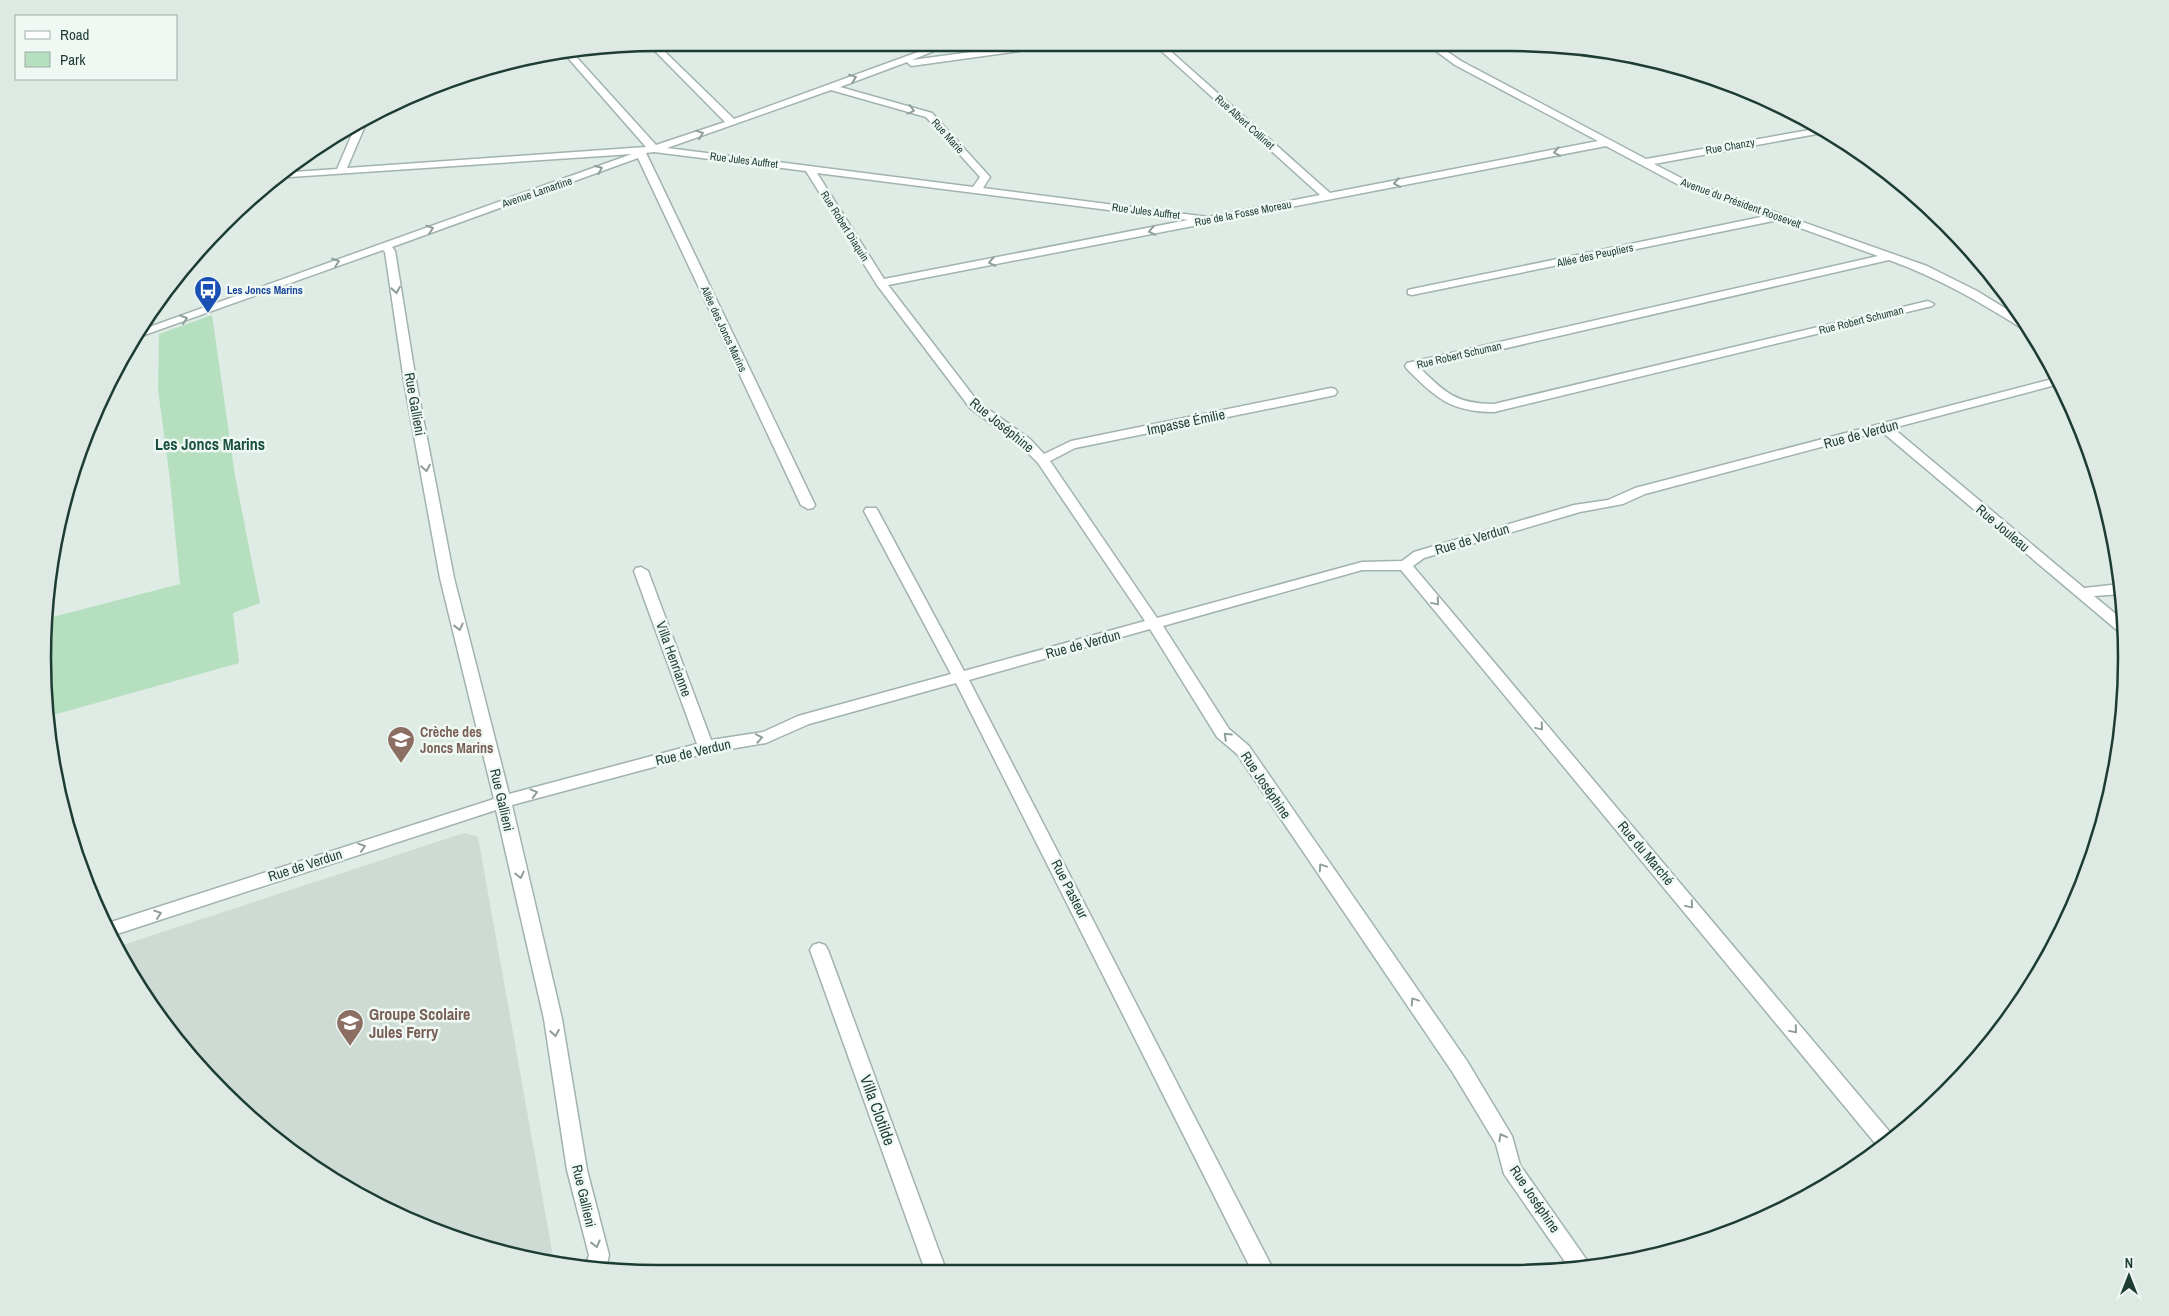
<svg xmlns="http://www.w3.org/2000/svg" width="2169" height="1316" viewBox="0 0 2169 1316" font-family="'Archivo Narrow',sans-serif">
  <style>
    .built { fill: #cddbd4 }
    .green { fill: #b5dfbe }
    .lines { fill: none; stroke-linecap: round; stroke-linejoin: round }
    .minor-casing { stroke: #a1b3ac; stroke-width: 3 }
    .minor { fill: #fff; fill-rule: evenodd }
    .oneway { stroke: #8e9e98 }
    .labels { text-anchor: middle; stroke-width: 5; stroke-linejoin: round; paint-order: stroke }
    .far-street-label { font-size: 11px; fill: #1e3d32; stroke: #eff8f3 }
    .far-transit-label { font-size: 11px; font-weight: bold; fill: #164399; stroke: #eff8f3; text-anchor: start }
    .street-label { font-size: 14px; fill: #1e3d32; stroke: #eff8f3 }
    .education-label { font-size: 14px; font-weight: bold; fill: #785e54; stroke: #eff8f3; text-anchor: start }
    .quarter-label { font-size: 16px; font-weight: bold; fill: #19503f; stroke: #eff8f3 }
    .near-education-label { font-size: 16px; font-weight: bold; fill: #785e54; stroke: #eff8f3; text-anchor: start }
    .near-street-label { font-size: 16px; fill: #1e3d32; stroke: #eff8f3 }
    .rim { fill: none; stroke: #1e3d32; stroke-width: 2.5 }
  </style>
  <rect width="100%" height="100%" fill="#dfebe5"/>
  <polygon class="built" points="464,833 478,837 554,1262 423,1227 284,1146 223,1093 146,1000 120,946"/>
  <polygon class="green" points="212,315 235,476 260,603 233,613 239,663 46,717 43,658 45,619 180,584 170,480 158,389 159,334"/>
  <g class="lines">
    <defs>
      <g id="minor">
        <path d="M 652,48 L 661,48 L 734,119 L 929,48 L 941,48 L 912,60 L 1001,48 L 1023,48 L 1019,51 L 911,66 L 907,62 L 840,87 L 932,113 L 990,177 L 983,188 L 1208,217 L 1320,195 L 1158,48 L 1167,48 L 1330,193 L 1598,141 L 1455,65 L 1432,48 L 1442,48 L 1461,61 L 1646,159 L 1815,129 L 1822,133 L 1654,164 L 1687,181 L 1927,266 L 1977,291 L 2021,318 L 2029,330 L 2023,329 C 1980,302 1937,277 1889,260 L 1420,368 C 1445,393 1457,404 1494,404 L 1928,301 L 1934,304 L 1932,306 L 1494,412 C 1451,412 1436,398 1407,369 L 1405,366 L 1407,363 L 1878,256 L 1778,220 L 1412,295 L 1408,294 L 1408,290 L 1412,289 L 1766,216 L 1679,185 L 1606,146 L 888,285 L 978,402 L 1030,439 L 1044,454 L 1071,441 L 1331,388 L 1335,389 L 1337,392 L 1335,395 L 1331,396 L 1075,448 L 1050,461 L 1157,618 L 1362,562 L 1402,561 L 1414,552 L 1574,505 L 1608,500 L 1635,488 L 2056,378 L 2059,384 L 1893,428 L 2084,588 L 2121,584 L 2122,594 L 2094,596 L 2123,620 L 2123,633 L 2118,631 L 1881,431 L 1645,494 L 1623,504 L 1580,512 L 1424,558 L 1413,566 L 1894,1137 L 1879,1148 L 1401,570 L 1362,570 L 1163,626 L 1229,729 L 1249,746 L 1467,1061 L 1512,1136 L 1520,1165 L 1591,1266 L 1570,1269 L 1504,1174 L 1496,1144 L 1453,1073 L 1237,754 L 1217,737 L 1150,629 L 969,680 L 1274,1271 L 1252,1271 L 956,683 L 809,724 L 766,743 L 706,753 L 512,805 L 562,1019 L 587,1170 L 609,1255 L 606,1268 L 585,1268 L 589,1255 L 567,1170 L 544,1019 L 496,810 L 114,935 L 108,923 L 494,799 L 440,578 L 404,381 L 385,252 L 383,250 L 136,338 L 141,330 L 632,154 L 275,178 L 280,173 L 337,169 L 356,125 L 365,119 L 367,121 L 347,168 L 646,147 L 562,51 L 570,50 L 656,145 L 725,122 ZM 831,90 L 926,117 L 980,177 L 973,187 L 667,148 ZM 654,152 L 806,171 L 877,285 L 970,408 L 1020,445 L 1038,463 L 1145,621 L 964,671 L 878,511 L 876,508 L 866,508 L 864,511 L 951,674 L 798,716 L 763,732 L 711,740 L 648,571 L 641,567 L 636,568 L 634,571 L 697,744 L 509,794 L 454,578 L 416,381 L 395,251 L 392,247 L 638,158 L 801,505 L 808,509 L 813,508 L 815,505 L 646,153 ZM 817,173 L 1188,220 L 884,279 Z"/>
        <polygon points="819,943 825,945 828,950 946,1270 925,1270 810,950 813,945"/>
      </g>
    </defs>
    <use href="#minor" class="minor-casing"/>
    <use href="#minor" class="minor"/>
  </g>
  <defs><path id="oneway-chevron" d="M-2-3.5L2.5 0L-2 3.5" fill="none" stroke-width="1.6" stroke-linecap="round" stroke-linejoin="round" transform="scale(1.25)"/></defs>
  <g class="oneway">
    <use href="#oneway-chevron" transform="translate(853 78) rotate(-21)"/>
    <use href="#oneway-chevron" transform="translate(911 110) rotate(15)"/>
    <use href="#oneway-chevron" transform="translate(700 134) rotate(-19)"/>
    <use href="#oneway-chevron" transform="translate(1557 152) rotate(169)"/>
    <use href="#oneway-chevron" transform="translate(599 169) rotate(-23)"/>
    <use href="#oneway-chevron" transform="translate(1397 183) rotate(169)"/>
    <use href="#oneway-chevron" transform="translate(430 229) rotate(-19)"/>
    <use href="#oneway-chevron" transform="translate(1152 231) rotate(169)"/>
    <use href="#oneway-chevron" transform="translate(336 262) rotate(-20)"/>
    <use href="#oneway-chevron" transform="translate(992 262) rotate(169)"/>
    <use href="#oneway-chevron" transform="translate(396 290) rotate(81)"/>
    <use href="#oneway-chevron" transform="translate(184 319) rotate(-19)"/>
    <use href="#oneway-chevron" transform="translate(426 468) rotate(79)"/>
    <use href="#oneway-chevron" transform="translate(1436 602) rotate(50)"/>
    <use href="#oneway-chevron" transform="translate(459 627) rotate(76)"/>
    <use href="#oneway-chevron" transform="translate(1540 727) rotate(50)"/>
    <use href="#oneway-chevron" transform="translate(1227 736) rotate(-136)"/>
    <use href="#oneway-chevron" transform="translate(759 738) rotate(-11)"/>
    <use href="#oneway-chevron" transform="translate(534 793) rotate(-15)"/>
    <use href="#oneway-chevron" transform="translate(362 847) rotate(-18)"/>
    <use href="#oneway-chevron" transform="translate(1322 867) rotate(-124)"/>
    <use href="#oneway-chevron" transform="translate(520 875) rotate(77)"/>
    <use href="#oneway-chevron" transform="translate(1690 905) rotate(50)"/>
    <use href="#oneway-chevron" transform="translate(158 914) rotate(-18)"/>
    <use href="#oneway-chevron" transform="translate(1414 1001) rotate(-124)"/>
    <use href="#oneway-chevron" transform="translate(1794 1030) rotate(50)"/>
    <use href="#oneway-chevron" transform="translate(555 1033) rotate(81)"/>
    <use href="#oneway-chevron" transform="translate(1502 1137) rotate(-119)"/>
    <use href="#oneway-chevron" transform="translate(596 1244) rotate(76)"/>
  </g>
  <defs>
    <symbol id="bus-pin" viewBox="-11 -11 22 30"><path d="M0 17L-7.5 6A9.5 9.5 0 1 1 7.5 6Z" fill="#1a4fb4" stroke="#eff8f3"/><path d="M-5-6H5V4H4V6H2V4H-2V6H-4V4H-5ZM-3.5-4V0h7V-4ZM-3.5 1.2v1.5H-2V1.2ZM2 1.2v1.5H3.5V1.2Z" fill="#fff"/></symbol>
    <symbol id="school-pin" viewBox="-11 -11 22 30"><path d="M0 17L-7.5 6A9.5 9.5 0 1 1 7.5 6Z" fill="#8d6e63" stroke="#eff8f3"/><path d="M0-5L7-2L0 1L-7-2ZM-4 1L0 2.5L4 1V4Q0 6-4 4Z" fill="#fff"/></symbol>
  </defs>
  <g fill-rule="evenodd">
    <use href="#bus-pin" x="192" y="274" width="32" height="43"/>
    <use href="#school-pin" x="385" y="724" width="32" height="43"/>
    <use href="#school-pin" x="334" y="1007" width="32" height="43"/>
  </g>
  <g class="labels">
    <g class="far-street-label">
      <text transform="translate(1245 122) rotate(42)" y="4">Rue Albert Collinet</text>
      <text transform="translate(948 136) rotate(48)" y="4">Rue Marie</text>
      <text transform="translate(1730 146) rotate(-10)" y="4">Rue Chanzy</text>
      <text transform="translate(744 160) rotate(7)" y="4">Rue Jules Auffret</text>
      <text transform="translate(537 192) rotate(-19)" y="4">Avenue Lamartine</text>
      <text transform="translate(1741 203) rotate(20)" y="4">Avenue du Président Roosevelt</text>
      <text transform="translate(1146 211) rotate(7)" y="4">Rue Jules Auffret</text>
      <text transform="translate(1243 213) rotate(-11)" y="4">Rue de la Fosse Moreau</text>
      <text transform="translate(845 226) rotate(58)" y="4">Rue Robert Diaquin</text>
      <text transform="translate(1595 255) rotate(-12)" y="4">Allée des Peupliers</text>
      <text transform="translate(1861 320) rotate(-14)" y="4">Rue Robert Schuman</text>
      <text transform="translate(724 329) rotate(65)" y="4">Allée des Joncs Marins</text>
      <text transform="translate(1459 355) rotate(-13)" y="4">Rue Robert Schuman</text>
    </g>
    <g class="far-transit-label">
      <text x="227" y="294">Les Joncs Marins</text>
    </g>
    <g class="street-label">
      <text transform="translate(415 404) rotate(80)" y="5">Rue Gallieni</text>
      <text transform="translate(1186 422) rotate(-12)" y="5">Impasse Émilie</text>
      <text transform="translate(1002 425) rotate(39)" y="5">Rue Joséphine</text>
      <text transform="translate(1861 434) rotate(-15)" y="5">Rue de Verdun</text>
      <text transform="translate(2003 528) rotate(40)" y="5">Rue Jouleau</text>
      <text transform="translate(1472 539) rotate(-17)" y="5">Rue de Verdun</text>
      <text transform="translate(1083 644) rotate(-15)" y="5">Rue de Verdun</text>
      <text transform="translate(674 659) rotate(70)" y="5">Villa Henrianne</text>
      <text transform="translate(693 752) rotate(-13)" y="5">Rue de Verdun</text>
      <text transform="translate(1266 785) rotate(56)" y="5">Rue Joséphine</text>
      <text transform="translate(502 800) rotate(77)" y="5">Rue Gallieni</text>
      <text transform="translate(1646 853) rotate(50)" y="5">Rue du Marché</text>
      <text transform="translate(305 865) rotate(-18)" y="5">Rue de Verdun</text>
      <text transform="translate(1070 889) rotate(63)" y="5">Rue Pasteur</text>
      <text transform="translate(584 1196) rotate(77)" y="5">Rue Gallieni</text>
      <text transform="translate(1535 1199) rotate(56)" y="5">Rue Joséphine</text>
    </g>
    <g class="education-label">
      <text x="420" y="737">Crèche des<tspan x="420" dy="16">Joncs Marins</tspan></text>
    </g>
    <g class="quarter-label">
      <text x="210" y="450">Les Joncs Marins</text>
    </g>
    <g class="near-education-label">
      <text x="369" y="1020">Groupe Scolaire<tspan x="369" dy="18">Jules Ferry</tspan></text>
    </g>
    <g class="near-street-label">
      <text transform="translate(878 1110) rotate(70)" y="6">Villa Clotilde</text>
    </g>
  </g>
  <path d="M0 0H2169V1316H0ZM658 51H1511A607 607 0 0 1 2118 658V658A607 607 0 0 1 1511 1265H658A607 607 0 0 1 51 658V658A607 607 0 0 1 658 51Z" fill="#dee9e4" fill-rule="evenodd"/>
  <path class="rim" d="M658 51H1511A607 607 0 0 1 2118 658V658A607 607 0 0 1 1511 1265H658A607 607 0 0 1 51 658V658A607 607 0 0 1 658 51Z"/>
  <rect x="15" y="15" width="162" height="65" fill="#eff8f3" stroke="#9bada6"/>
  <rect x="25" y="31" width="25" height="8" fill="#ffffff" stroke="#9bada6"/>
  <text x="60" y="40" font-size="15" fill="#1e3d32">Road</text>
  <rect x="25" y="52" width="25" height="15" fill="#b5dfbe" stroke="#9bada6"/>
  <text x="60" y="65" font-size="15" fill="#1e3d32">Park</text>
  <g transform="translate(2129 1276)" stroke="#eff8f3" stroke-width="4" paint-order="stroke">
  <path d="M0-4L9 19L0 12L-9 19Z" fill="#1e3d32"/>
  <text y="-8" font-size="14" font-weight="bold" text-anchor="middle" fill="#1e3d32">N</text>
  </g>
</svg>
